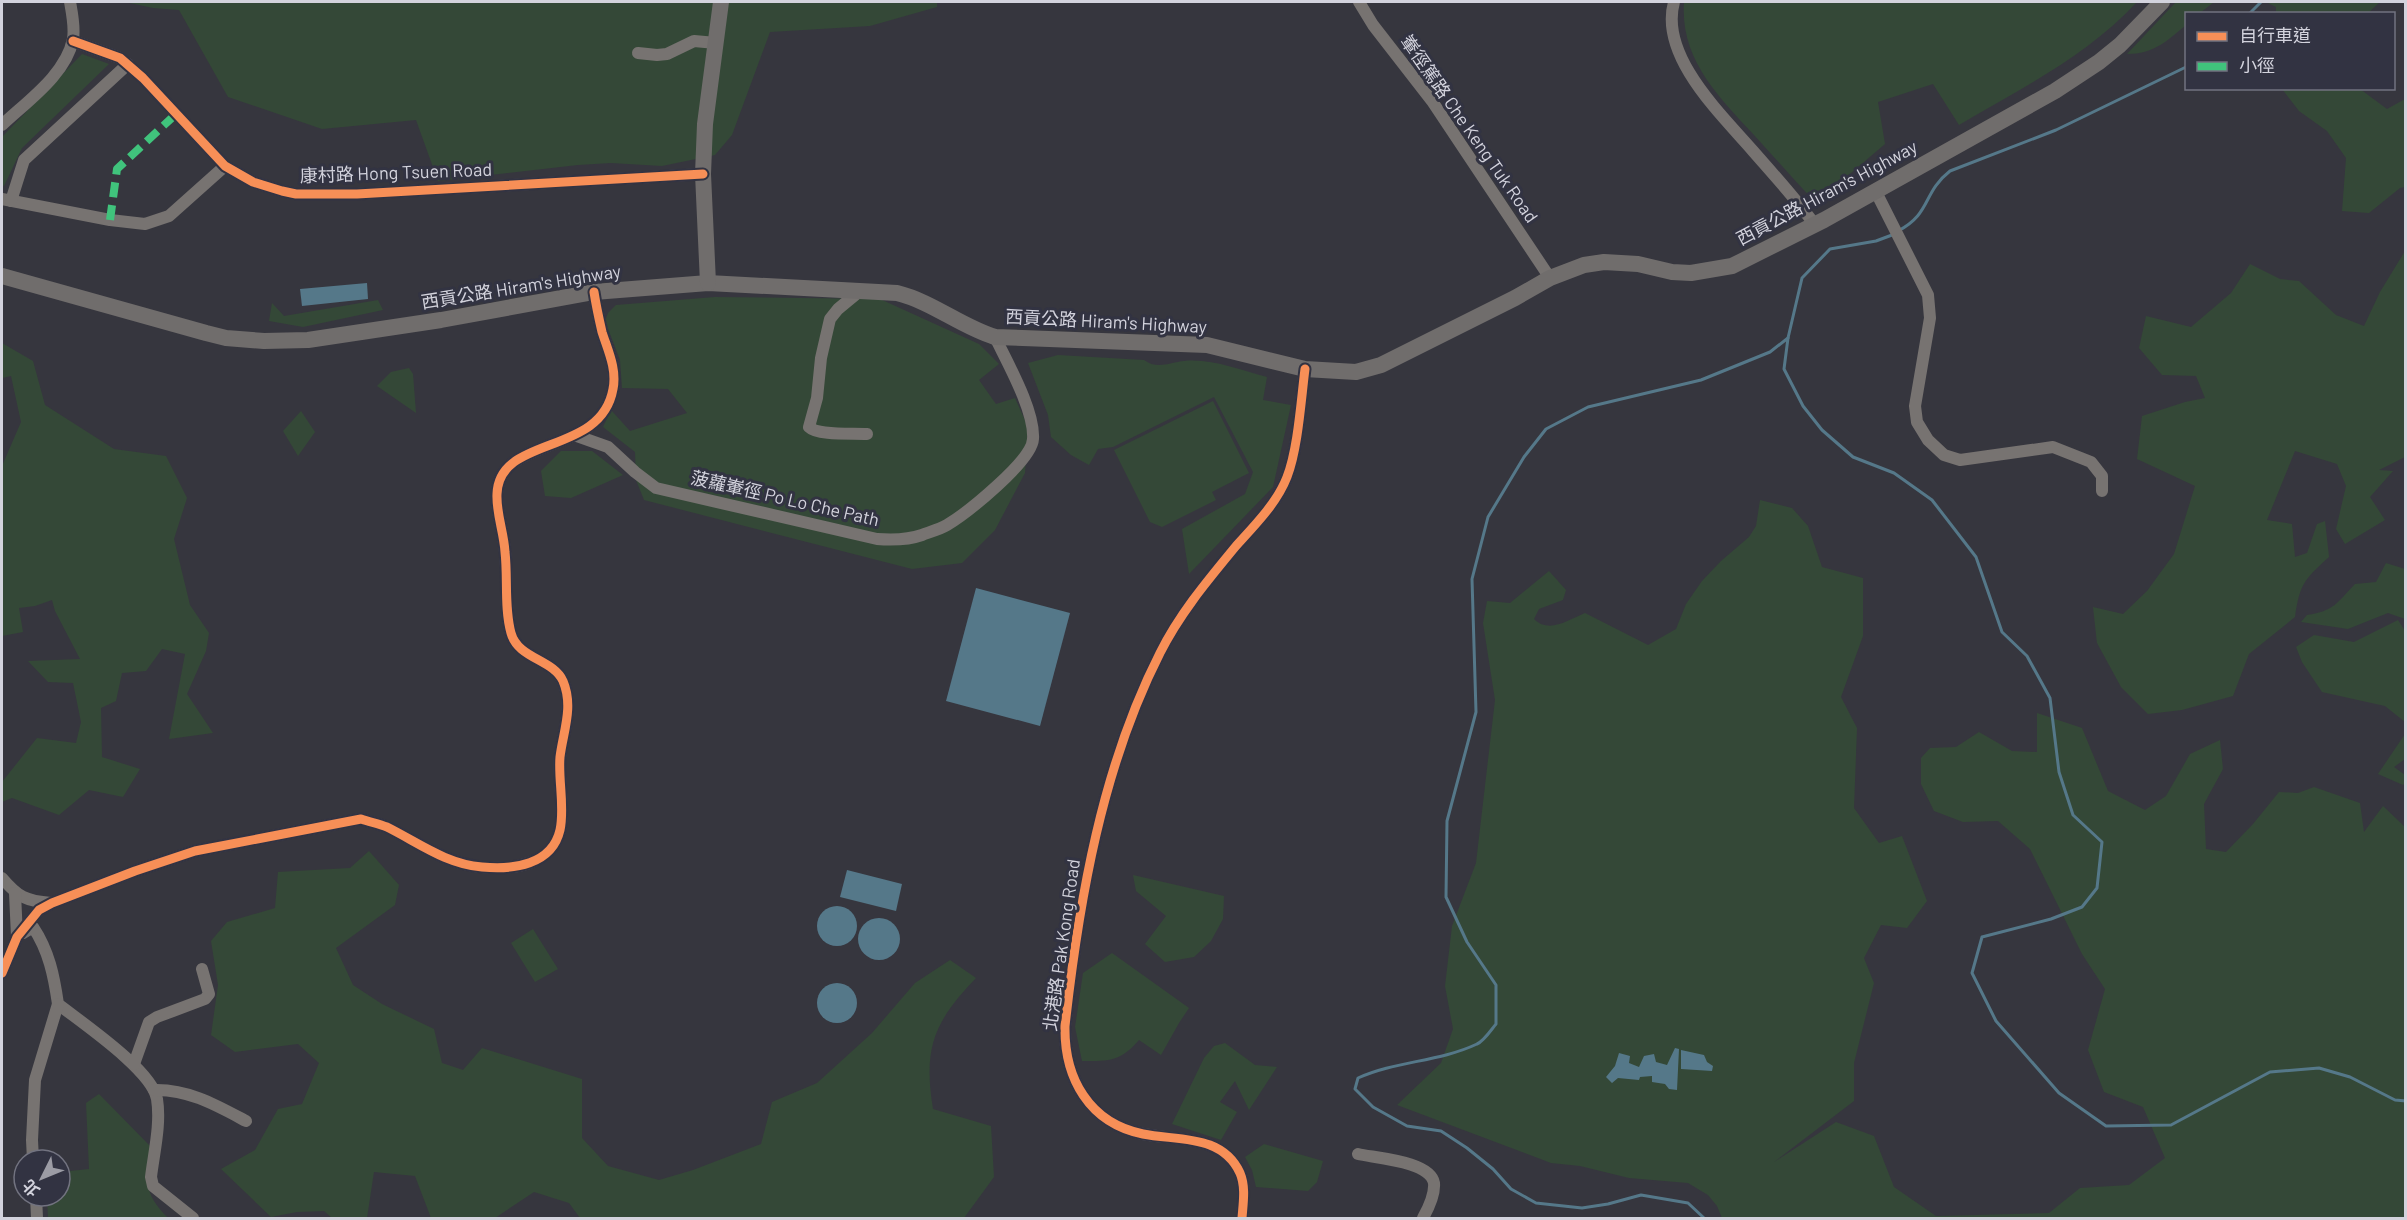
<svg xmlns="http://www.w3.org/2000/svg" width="2407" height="1220" viewBox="0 0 2407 1220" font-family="Barlow,'Noto Sans TC',sans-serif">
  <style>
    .green { fill: #344837 }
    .water { fill: #557889 }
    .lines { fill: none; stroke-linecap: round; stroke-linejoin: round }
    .stream { stroke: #557889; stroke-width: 3 }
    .street { stroke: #777371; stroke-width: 12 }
    .secondary { stroke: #706d6c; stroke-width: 16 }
    .quiet { stroke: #40c37c; stroke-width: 8; stroke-dasharray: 15 8; stroke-linecap: butt }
    .cycleway-casing { stroke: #323342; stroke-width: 13 }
    .cycleway { stroke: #f78f57; stroke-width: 9 }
    .labels { text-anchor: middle; stroke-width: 6; stroke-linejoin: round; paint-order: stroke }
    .street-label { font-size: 18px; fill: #d3d3dd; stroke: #323342 }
  </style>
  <rect width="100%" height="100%" fill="#36363e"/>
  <g class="green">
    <polygon points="125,2 937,2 937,7 870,26 770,32 732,135 715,155 662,166 611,163 578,165 438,181 416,120 322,129 228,97 179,10 153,8"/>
    <path d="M 1684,2 L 2137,2 C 2087,56 2022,88 1959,125 L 1933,84 L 1878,102 L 1885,144 L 1816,203 C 1795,181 1775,158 1754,135 C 1718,96 1680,59 1684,2 Z"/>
    <path d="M 2176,2 L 2214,2 L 2200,13 L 2186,14 L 2186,25 C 2167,41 2154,54 2127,54 Z"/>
    <polygon points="2266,2 2380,2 2367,14 2276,13 2276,7"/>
    <polygon points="82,54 109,64 22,148 4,186 2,185 2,137"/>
    <polygon points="2282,89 2360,89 2387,109 2405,99 2405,187 2400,188 2369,213 2342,211 2346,158 2327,131 2299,111"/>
    <path d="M 2405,251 L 2405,457 L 2379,470 L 2393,471 L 2370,497 L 2385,520 L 2345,544 L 2336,529 L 2346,486 L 2337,464 L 2295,451 L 2267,520 L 2292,524 L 2295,557 L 2307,553 L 2317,524 L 2325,521 L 2329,557 C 2304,580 2300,583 2295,617 L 2249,654 L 2233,696 L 2182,710 L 2148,714 L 2121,687 L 2097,643 L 2093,607 L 2123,614 L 2147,591 L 2174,554 L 2195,486 L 2137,459 L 2142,416 L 2185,402 L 2205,398 L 2196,376 L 2162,375 L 2139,348 L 2146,316 L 2191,327 L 2231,293 L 2250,264 L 2280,279 L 2299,281 L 2336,315 L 2364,326 L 2380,292 Z"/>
    <polygon points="715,297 880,299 979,344 999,364 979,380 996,404 1015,398 1028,427 1025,473 995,530 962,563 912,569 644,500 636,480 635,452 603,427 611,410 630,431 687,413 668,389 622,388 620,360 605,321 608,313 616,305"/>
    <polygon points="378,300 383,310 303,327 269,321 272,303 284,316"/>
    <polygon points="2,343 33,361 45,405 114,449 166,456 187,498 174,539 190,605 209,633 206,651 187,694 213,733 169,739 185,654 162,649 146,671 122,673 116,701 101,708 102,757 140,769 123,797 89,790 59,815 12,798 2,802 2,782 37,738 76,743 81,722 73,683 48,682 28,661 80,659 55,611 52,600 35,606 19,608 23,632 2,636 2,466 21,422 11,376 2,378"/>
    <path d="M 1058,355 L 1144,360 C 1157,370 1171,362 1184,361 C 1211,358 1240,370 1267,377 L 1263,400 L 1291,405 L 1273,487 L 1189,574 L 1182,529 L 1245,494 L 1253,472 L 1214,397 L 1113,447 L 1098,449 L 1089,465 L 1071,455 L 1051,437 L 1048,415 L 1028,363 Z"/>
    <polygon points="409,368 413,374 416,413 377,386 391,372"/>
    <polygon points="1213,401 1249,473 1212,492 1216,500 1162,527 1150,522 1114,450"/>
    <polygon points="301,411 315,432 298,456 283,431"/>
    <polygon points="561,451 592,451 623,475 571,498 545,496 541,471"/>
    <path d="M 1760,500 L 1792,508 L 1808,526 L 1822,567 L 1863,578 L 1863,636 L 1841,697 L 1857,728 L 1854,808 L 1879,843 L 1902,836 L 1927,901 L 1907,928 L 1881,925 L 1864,958 L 1874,983 L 1854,1063 L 1854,1101 L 1774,1162 L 1836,1122 L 1874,1136 L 1894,1187 L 1936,1216 L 2049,1213 L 2080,1188 L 2129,1185 L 2165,1158 L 2143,1107 L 2104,1092 L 2088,1050 L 2105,989 L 2082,954 L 2030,849 L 1998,821 L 1963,822 L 1934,811 L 1921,784 L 1921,758 L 1930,748 L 1956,747 L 1979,732 L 2012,751 L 2037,752 L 2037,713 L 2082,728 L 2108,791 L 2145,810 L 2166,796 L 2190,754 L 2220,740 L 2223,769 L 2204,804 L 2206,849 L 2226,852 L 2253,824 L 2279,792 L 2298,793 L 2314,787 L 2360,803 L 2364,832 L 2383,806 L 2405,827 L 2405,1218 L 1722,1218 L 1717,1206 L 1708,1195 L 1688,1183 L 1629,1178 L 1580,1166 L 1551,1163 L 1397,1105 L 1441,1063 L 1453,1029 L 1445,986 L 1452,926 L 1476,863 L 1495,700 L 1483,623 L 1487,601 L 1510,603 L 1549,571 L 1566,590 L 1563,600 L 1539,609 L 1534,619 C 1549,634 1568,620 1585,613 L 1648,645 L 1676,629 L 1686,604 L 1702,581 L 1721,561 L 1749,537 L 1756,526 Z"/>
    <path d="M 2386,563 L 2405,569 L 2405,619 L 2388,613 L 2348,629 L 2301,622 L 2307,615 C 2334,611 2337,603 2355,584 L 2376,582 Z"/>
    <polygon points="2398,620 2405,631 2405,722 2385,706 2322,692 2302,662 2296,647 2314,635 2354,642"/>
    <polygon points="2405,734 2405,759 2394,767 2405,775 2405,783 2403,785 2378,774"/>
    <path d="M 369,851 L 399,885 L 395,905 L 336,948 L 353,985 L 382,1004 L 434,1029 L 442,1063 L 463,1070 L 482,1048 L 582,1079 L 582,1138 L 608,1166 L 659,1180 L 693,1170 L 761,1144 L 772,1102 L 817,1083 L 872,1033 L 915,983 L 950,960 L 976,978 C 934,1022 923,1047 933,1109 L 991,1126 L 994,1177 L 964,1218 L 580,1218 L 569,1203 L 534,1192 L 495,1218 L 431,1218 L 415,1176 L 374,1172 L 367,1218 L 332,1218 L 324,1211 L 297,1212 L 271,1217 L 221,1169 L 255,1150 L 278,1109 L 302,1104 L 319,1063 L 298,1044 L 235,1052 L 211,1035 L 218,985 L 211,941 L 227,922 L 275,908 L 278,872 L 350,868 Z"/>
    <polygon points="1133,875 1224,896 1223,919 1211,941 1194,957 1165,962 1145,944 1166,916 1136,891"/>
    <polygon points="533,929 558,969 535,982 511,943"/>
    <path d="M 1112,953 L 1189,1008 L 1179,1023 L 1161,1055 L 1139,1040 C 1120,1062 1109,1061 1082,1061 L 1075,1027 L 1083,973 Z"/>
    <polygon points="1225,1043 1255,1065 1277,1067 1249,1110 1235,1081 1220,1102 1237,1112 1221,1140 1172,1124 1204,1058 1214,1046"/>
    <path d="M 99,1094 L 150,1146 C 147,1180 142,1192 168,1218 L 48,1218 L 47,1196 L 60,1196 L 60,1172 L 89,1169 L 86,1103 Z"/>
    <polygon points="1264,1144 1323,1161 1317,1182 1308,1191 1256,1187 1252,1170 1245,1157"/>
  </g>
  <g class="water">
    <polygon points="367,283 368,299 302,306 300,289"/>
    <polygon points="976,588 1070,613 1040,726 946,701"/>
    <polygon points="847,870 902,884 896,911 840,897"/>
    <circle cx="837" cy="926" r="20"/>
    <circle cx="879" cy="939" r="21"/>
    <circle cx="837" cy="1003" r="20"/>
    <polygon points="1675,1048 1679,1049 1677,1090 1669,1089 1665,1084 1652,1082 1652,1076 1640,1077 1639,1080 1618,1078 1612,1083 1606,1077 1615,1066 1619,1053 1630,1056 1629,1063 1639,1067 1644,1056 1654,1054 1656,1062 1667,1065"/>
    <polygon points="1681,1050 1704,1055 1707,1062 1713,1066 1712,1071 1681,1069"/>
  </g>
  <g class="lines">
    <g class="stream">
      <polyline points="2249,14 2261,2"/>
      <path d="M 1898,231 C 1932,213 1922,193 1950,171 L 2056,130 L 2186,67"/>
      <polyline points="1892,235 1876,241 1830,249 1802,278 1788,338 1784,369 1803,406 1822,430 1853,457 1894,473 1932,500 1976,557 2002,632 2027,656 2050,698 2059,772 2073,815 2102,842 2097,888 2082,907 2051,919 1982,937 1972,973 1996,1021 2059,1093 2106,1126 2171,1125 2270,1072 2319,1068 2350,1077 2395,1100 2406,1101"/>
      <path d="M 1704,1218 L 1688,1203 L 1641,1195 L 1608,1204 L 1582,1208 L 1536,1203 L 1511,1189 L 1493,1169 L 1467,1148 L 1441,1131 L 1407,1126 L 1373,1107 L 1355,1089 L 1358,1078 C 1395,1061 1439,1062 1477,1044 C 1484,1041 1491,1030 1496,1024 L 1496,985 L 1467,942 L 1446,897 L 1447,821 L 1476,712 L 1472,579 L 1488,517 L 1524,457 L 1546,429 L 1588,407 L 1701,380 L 1770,352 L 1788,338"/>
    </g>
    <g class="street">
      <polyline points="1359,2 1373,25 1432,101 1550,278"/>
      <path d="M 1674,2 C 1659,56 1721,114 1753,151 C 1774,175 1796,199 1815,225"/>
      <polyline points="73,41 120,58 143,78 225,166 253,182 282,191 296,194 357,194 703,174"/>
      <polyline points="638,53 657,55 667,54 694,41 716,43"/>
      <path d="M 2,125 C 26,102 66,75 73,39 C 75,27 72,13 70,2"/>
      <polyline points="1876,192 1928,295 1930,318 1915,406 1917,422 1928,440 1944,455 1960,460 2053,447 2091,462 2102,476 2102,491"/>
      <polyline points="2,199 110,220 145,224 169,216 225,166"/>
      <polyline points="11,201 24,160 128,64"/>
      <path d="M 861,290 L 838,309 L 830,319 L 821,358 L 817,398 L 809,427 C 818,436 853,433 867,434"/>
      <path d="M 577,436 L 608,447 L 635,472 L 656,488 L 877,539 C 891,540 908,540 922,535 C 930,532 940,529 947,525 C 967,513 1032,461 1033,439 C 1035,411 1007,362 995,337"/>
      <path d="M 2,878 C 18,897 26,901 51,903"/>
      <polyline points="15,893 17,937"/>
      <path d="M 23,933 L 33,927 C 49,951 54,976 58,1004 C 82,1023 152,1070 157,1099 C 161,1124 154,1152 151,1177 L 153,1186 L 193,1218"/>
      <path d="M 2,973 L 17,937 L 39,910 L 52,903 L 135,871 L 195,851 L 361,819 C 370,822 379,824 387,827 C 419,843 446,864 482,867 C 513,870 552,865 560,830 C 565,807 558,780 560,757 C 563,732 574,707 563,681 C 553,659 518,659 511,633 C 504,608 508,578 505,552 C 504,533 496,513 497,494 C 499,434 601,457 613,389 C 617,369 608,351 602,332 C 599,319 596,305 594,292"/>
      <polyline points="134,1064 149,1022 157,1017 205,999 209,994 202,969"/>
      <path d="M 154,1090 C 188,1089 216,1105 246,1121"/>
      <path d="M 1358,1154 C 1375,1158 1430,1161 1434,1183 C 1435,1194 1428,1209 1423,1218"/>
      <polyline points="33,1160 32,1140 35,1080 58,1004"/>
      <polyline points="36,1196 37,1218"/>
      <path d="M 1242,1218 C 1243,1204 1246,1187 1240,1173 C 1222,1134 1178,1141 1143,1134 C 1089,1123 1064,1078 1065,1026 C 1079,900 1102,767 1160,653 C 1180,613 1208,580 1236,546 C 1255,525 1277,503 1287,477 C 1298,449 1301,400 1305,369"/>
    </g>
    <g class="secondary">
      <path d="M 2,276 L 206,333 L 226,338 L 264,341 L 308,340 L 441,320 L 594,292 L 708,283 L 897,293 C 933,302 960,326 995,337 L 1207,345 L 1305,369 L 1356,372 L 1381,365 L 1515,298 L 1550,278 L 1584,265 L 1604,262 L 1638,264 L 1672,272 L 1691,273 L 1732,266 L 1824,220 L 2055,91 L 2099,62 L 2120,45 L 2162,2"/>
      <polyline points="708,283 703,174 705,124 721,2"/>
    </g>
    <polyline class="quiet" points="110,220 117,169 176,114"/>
    <defs>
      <g id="cycleway">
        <polyline points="73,41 120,58 143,78 225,166 253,182 282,191 296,194 357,194 703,174"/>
        <path d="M 2,973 L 17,937 L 39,910 L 52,903 L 135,871 L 195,851 L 361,819 C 370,822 379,824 387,827 C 419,843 446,864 482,867 C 513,870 552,865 560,830 C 565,807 558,780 560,757 C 563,732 574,707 563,681 C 553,659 518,659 511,633 C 504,608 508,578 505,552 C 504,533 496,513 497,494 C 499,434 601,457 613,389 C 617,369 608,351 602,332 C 599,319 596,305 594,292"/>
        <path d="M 1242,1218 C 1243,1204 1246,1187 1240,1173 C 1222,1134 1178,1141 1143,1134 C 1089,1123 1064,1078 1065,1026 C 1079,900 1102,767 1160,653 C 1180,613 1208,580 1236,546 C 1255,525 1277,503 1287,477 C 1298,449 1301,400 1305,369"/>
      </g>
    </defs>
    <use href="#cycleway" class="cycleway-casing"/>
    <use href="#cycleway" class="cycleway"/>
  </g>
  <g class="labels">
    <g class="street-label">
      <text transform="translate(1469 129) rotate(55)" y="6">輋徑篤路 Che Keng Tuk Road</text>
      <text transform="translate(396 173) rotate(-2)" y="6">康村路 Hong Tsuen Road</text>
      <text transform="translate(1827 193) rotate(-28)" y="6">西貢公路 Hiram's Highway</text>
      <text transform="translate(521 287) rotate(-9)" y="6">西貢公路 Hiram's Highway</text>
      <text transform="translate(1106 322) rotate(3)" y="6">西貢公路 Hiram's Highway</text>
      <text transform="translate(785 499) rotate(13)" y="6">菠蘿輋徑 Po Lo Che Path</text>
      <text transform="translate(1062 945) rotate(-82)" y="6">北港路 Pak Kong Road</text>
    </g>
  </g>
  <rect width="2407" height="1220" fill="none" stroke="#d3d3dd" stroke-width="6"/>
  <rect x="2185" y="12" width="210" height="78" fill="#323342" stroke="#727380" stroke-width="1.5"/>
  <rect x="2197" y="32" width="30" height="9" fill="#f78f57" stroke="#727380" stroke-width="1.5"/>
  <text x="2239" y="42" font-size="18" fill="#d3d3dd">自行車道</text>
  <rect x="2197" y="62" width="30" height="9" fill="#40c37c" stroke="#727380" stroke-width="1.5"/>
  <text x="2239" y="72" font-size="18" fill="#d3d3dd">小徑</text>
  <g transform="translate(42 1178) rotate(227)"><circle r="28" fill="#323342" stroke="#727380" stroke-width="1.5"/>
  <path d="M0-4.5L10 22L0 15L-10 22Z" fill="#9c9ca5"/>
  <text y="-9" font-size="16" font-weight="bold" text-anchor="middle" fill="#d3d3dd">北</text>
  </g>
</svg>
